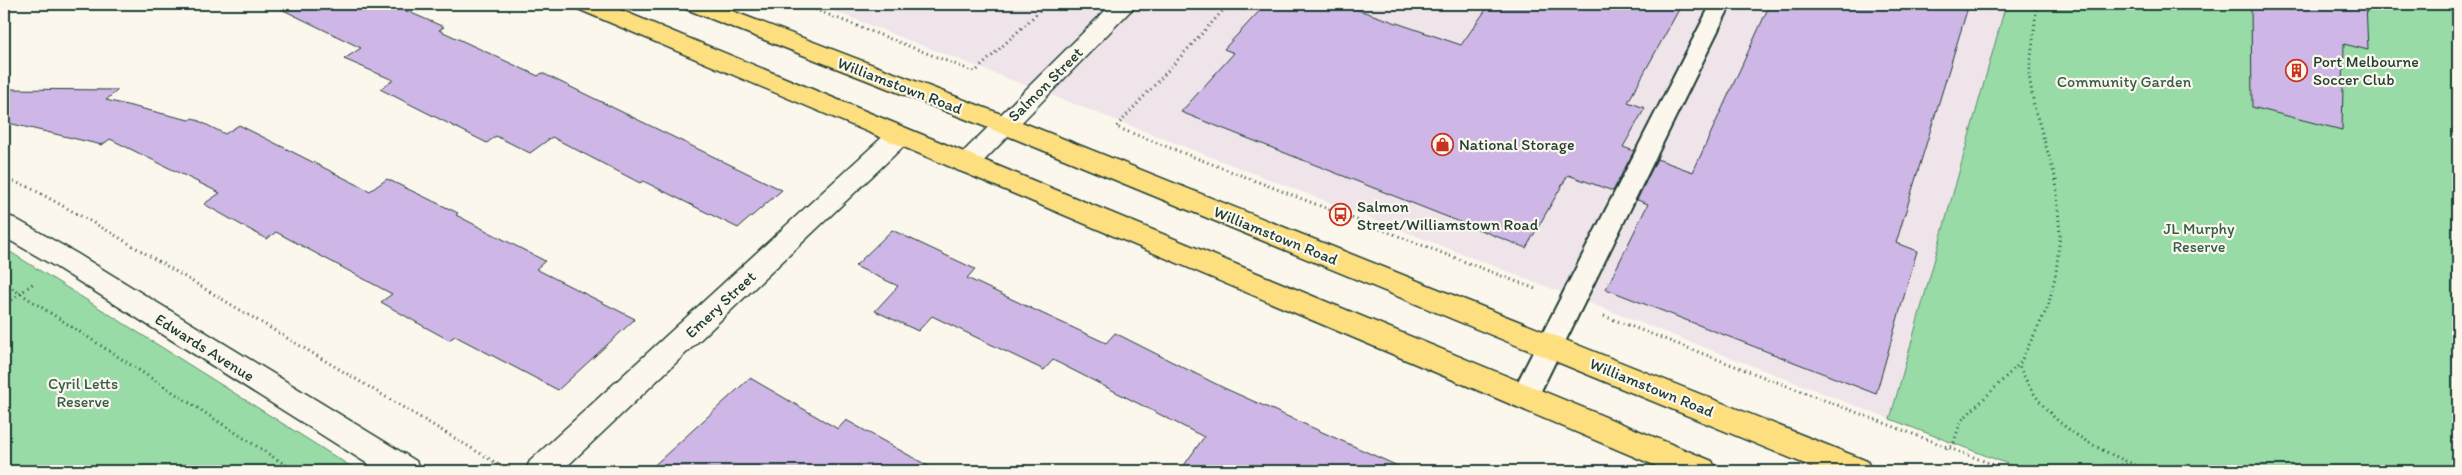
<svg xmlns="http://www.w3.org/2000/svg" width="2462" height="475" viewBox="0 0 2462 475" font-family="Itim,sans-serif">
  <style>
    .built { fill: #eee4ea }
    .green { fill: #98dba7; stroke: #5c8c6e }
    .building { fill: #ceb7e6; stroke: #1f3d34 }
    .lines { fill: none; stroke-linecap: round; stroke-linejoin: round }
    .lane-casing { stroke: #1f3d34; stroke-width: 4 }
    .street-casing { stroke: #1f3d34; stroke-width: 3 }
    .secondary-casing { stroke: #1f3d34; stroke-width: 3 }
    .primary-casing { stroke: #1f3d34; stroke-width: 3 }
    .path { stroke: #1f3d34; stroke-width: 3; stroke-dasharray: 1 4; stroke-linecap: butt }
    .lane { fill: #fbf7ec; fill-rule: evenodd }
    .street { fill: #fbf7ec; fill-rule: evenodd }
    .secondary { fill: #fbf7ec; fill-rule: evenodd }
    .primary { fill: #fedf80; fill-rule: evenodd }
    .labels { text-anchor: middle; stroke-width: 4.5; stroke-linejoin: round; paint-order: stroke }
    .poi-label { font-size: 16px; fill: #1f3d34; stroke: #fbf7ec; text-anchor: start }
    .park-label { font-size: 16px; fill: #375d4b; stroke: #fbf7ec }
    .street-label { font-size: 16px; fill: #1f3d34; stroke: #fbf7ec }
  </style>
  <rect width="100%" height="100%" fill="#fbf7ec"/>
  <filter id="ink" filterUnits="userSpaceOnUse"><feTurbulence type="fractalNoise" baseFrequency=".02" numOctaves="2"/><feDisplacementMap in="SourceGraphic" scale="10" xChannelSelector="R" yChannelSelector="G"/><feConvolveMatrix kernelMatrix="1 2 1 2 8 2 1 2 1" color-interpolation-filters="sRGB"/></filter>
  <g filter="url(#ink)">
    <polygon class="built" points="815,4 2006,4 1890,419"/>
    <g class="green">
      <polygon points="2006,4 2458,4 2458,471 2026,471 1890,419"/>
      <polygon points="4,248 358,471 4,471"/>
    </g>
    <g class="building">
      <polygon points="271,4 390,4 444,27 439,30 538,76 542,73 782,190 738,228 643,181 640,183 552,137 530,153 496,136 487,143 380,89 393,80 344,59 361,48"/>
      <polygon points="1266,4 1341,4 1461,45 1490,4 1682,4 1628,102 1645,108 1623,147 1634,151 1613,191 1568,175 1526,248 1181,112 1234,53 1224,49"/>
      <polygon points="1770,4 1969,4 1896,243 1917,251 1876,394 1606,289 1648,204 1637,200 1657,159 1693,172"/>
      <polygon points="2251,4 2366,4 2368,50 2344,44 2342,130 2252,107"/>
      <polygon points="4,89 118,90 106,100 189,120 193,118 225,134 239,125 370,191 387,179 458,213 456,215 545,261 536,269 635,319 558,390 455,336 449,340 414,321 381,302 392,294 276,232 267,239 234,221 204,204 220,193 110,139 102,145 4,122"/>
      <polygon points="892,230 975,269 967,278 1039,312 1106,343 1115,333 1224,388 1409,471 1180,471 1204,437 1053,360 1044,370 932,316 918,331 875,311 898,286 855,266"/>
      <polygon points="750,378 838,429 846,420 937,471 648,471"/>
    </g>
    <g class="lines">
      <defs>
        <polygon id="lane" points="1711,4 1731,4 1534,405 1524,408 1514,405 1510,397"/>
        <g id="street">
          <polygon points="899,127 908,130 912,136 908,142 562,471 525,471 530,461 890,130"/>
          <polygon points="4,215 14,218 76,253 416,461 421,471 379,471 56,267 4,237"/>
        </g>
        <polygon id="secondary" points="1112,4 1137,4 975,170 966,173 957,170 953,164 957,158"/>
        <g id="primary">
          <polygon points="574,4 606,4 1712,461 1717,471 1668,471 578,9"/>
          <polygon points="683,4 714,4 1014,119 1867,461 1872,471 1822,471 996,131 686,9"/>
        </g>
      </defs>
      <use href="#lane" class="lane-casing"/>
      <use href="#street" class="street-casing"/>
      <use href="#secondary" class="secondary-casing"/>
      <use href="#primary" class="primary-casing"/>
      <g class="path">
        <polyline points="801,4 975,72 1047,4"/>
        <polyline points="1229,4 1116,127 1538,290"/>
        <path d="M 2037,4 L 2029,75 L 2034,106 L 2056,180 L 2060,235 L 2056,273 L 2048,307 L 2019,365 C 2043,425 2093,448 2150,471"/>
        <polyline points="4,179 27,186 108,231 503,467"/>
        <polyline points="4,283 295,471"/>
        <polyline points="4,306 35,282"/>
        <polyline points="1604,316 2010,471"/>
        <polyline points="1946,449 1954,442 1961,421 2018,365"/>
        <polyline points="2051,471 2130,464"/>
      </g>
      <use href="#lane" class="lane"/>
      <use href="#street" class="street"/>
      <use href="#secondary" class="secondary"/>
      <use href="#primary" class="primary"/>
    </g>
  </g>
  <defs>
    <symbol id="building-ring" viewBox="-11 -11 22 22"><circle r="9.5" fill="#fbf7ec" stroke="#c8321e" stroke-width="1.5"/><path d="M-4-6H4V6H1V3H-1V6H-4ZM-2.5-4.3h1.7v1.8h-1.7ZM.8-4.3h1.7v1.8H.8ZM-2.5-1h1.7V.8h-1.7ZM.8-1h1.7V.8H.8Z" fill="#c8321e"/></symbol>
    <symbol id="shop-ring" viewBox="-11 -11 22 22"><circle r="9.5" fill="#fbf7ec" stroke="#c8321e" stroke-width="1.5"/><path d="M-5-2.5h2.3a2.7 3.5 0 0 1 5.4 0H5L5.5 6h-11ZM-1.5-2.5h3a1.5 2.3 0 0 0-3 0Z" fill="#c8321e"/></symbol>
    <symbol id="bus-ring" viewBox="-11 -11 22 22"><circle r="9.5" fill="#fbf7ec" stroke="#c8321e" stroke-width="1.5"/><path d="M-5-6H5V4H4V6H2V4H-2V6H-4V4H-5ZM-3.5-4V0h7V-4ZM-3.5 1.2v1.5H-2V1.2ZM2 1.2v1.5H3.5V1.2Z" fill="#c8321e"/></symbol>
  </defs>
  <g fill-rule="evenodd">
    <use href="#building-ring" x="2284" y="58" width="25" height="25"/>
    <use href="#shop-ring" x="1430" y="132" width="25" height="25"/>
    <use href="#bus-ring" x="1328" y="202" width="25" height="25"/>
  </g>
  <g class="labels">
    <g class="poi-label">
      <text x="2313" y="67">Port Melbourne<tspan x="2313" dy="18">Soccer Club</tspan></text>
      <text x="1459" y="150">National Storage</text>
      <text x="1357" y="212">Salmon<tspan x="1357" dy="18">Street/Williamstown Road</tspan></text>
    </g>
    <g class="park-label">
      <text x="2124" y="87">Community Garden</text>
      <text x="2199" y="234">JL Murphy<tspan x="2199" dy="18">Reserve</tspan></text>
      <text x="83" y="389">Cyril Letts<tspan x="83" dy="18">Reserve</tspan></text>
    </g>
    <g class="street-label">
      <text transform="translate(1045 84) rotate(-45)" y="6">Salmon Street</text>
      <text transform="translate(900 85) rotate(21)" y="6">Williamstown Road</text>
      <text transform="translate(1276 235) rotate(22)" y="6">Williamstown Road</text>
      <text transform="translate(720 304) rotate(-43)" y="6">Emery Street</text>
      <text transform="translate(205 347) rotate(32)" y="6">Edwards Avenue</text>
      <text transform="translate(1652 387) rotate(22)" y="6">Williamstown Road</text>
    </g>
  </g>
  <rect width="2462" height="475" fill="none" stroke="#fbf7ec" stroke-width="20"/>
  <rect x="10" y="10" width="2442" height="455" fill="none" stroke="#1f3d34" stroke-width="2" filter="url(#ink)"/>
</svg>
